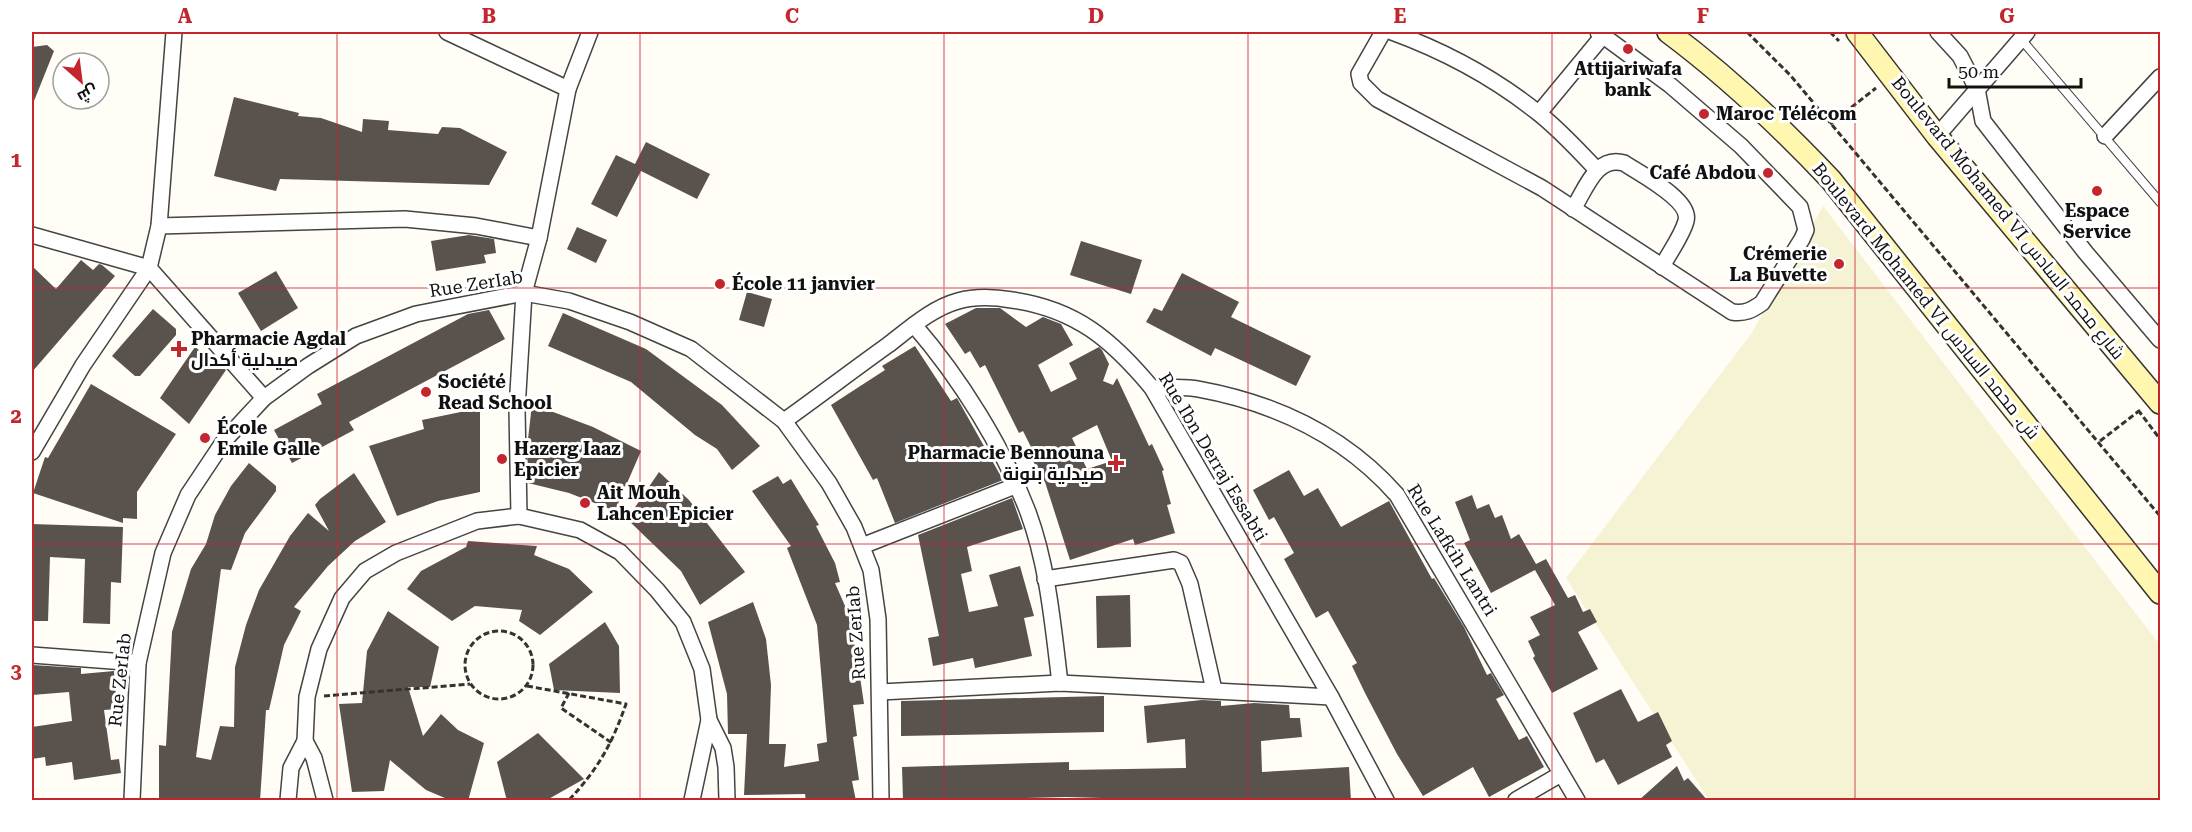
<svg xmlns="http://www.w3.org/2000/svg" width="2192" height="832" viewBox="0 0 2192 832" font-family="'Roboto Serif',Cairo,serif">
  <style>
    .farmland { fill: #f6f3d4 }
    .building { fill: #5a524d; fill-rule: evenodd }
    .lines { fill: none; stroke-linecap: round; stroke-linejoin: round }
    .service-casing { stroke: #444; stroke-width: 10 }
    .minor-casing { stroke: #444; stroke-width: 18 }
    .secondary-casing { stroke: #333; stroke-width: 24 }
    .path { stroke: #333; stroke-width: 3; stroke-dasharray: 6 3; stroke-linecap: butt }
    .service { stroke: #fff; stroke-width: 8 }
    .minor { stroke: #fff; stroke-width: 15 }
    .secondary { stroke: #fff6b0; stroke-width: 21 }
    .grid { fill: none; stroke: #c4262e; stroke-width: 1.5; stroke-opacity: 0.55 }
    .poi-dot { fill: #c4262e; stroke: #fff; stroke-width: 2 }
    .labels { text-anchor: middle; stroke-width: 6; stroke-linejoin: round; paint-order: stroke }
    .poi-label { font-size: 18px; font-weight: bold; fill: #111; stroke: #fff; text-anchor: start }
    .street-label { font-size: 18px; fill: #111; stroke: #fff }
    .neatline { fill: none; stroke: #c4262e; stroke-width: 2 }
    .grid-label { font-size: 20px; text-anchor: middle; font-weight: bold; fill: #c4262e }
  </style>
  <rect width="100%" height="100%" fill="#fffdf5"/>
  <polygon class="farmland" points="1823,206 2160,645 2160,800 1713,800 1707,797 1566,578 1751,334"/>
  <g class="building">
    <polygon points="47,45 54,51 32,106 32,47"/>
    <polygon points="234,97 299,113 298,116 321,118 362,132 363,119 389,121 388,130 438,134 442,127 460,128 507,152 489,185 280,179 276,191 214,176"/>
    <polygon points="646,142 710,174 697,199 641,171 617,217 591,204 616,155 635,164"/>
    <polygon points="577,227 607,240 596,263 567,249"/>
    <polygon points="469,235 494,239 496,253 484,255 486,263 436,271 431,241"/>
    <polygon points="1081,241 1142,260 1131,294 1070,275"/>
    <polygon points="81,260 93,270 99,264 102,265 115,276 32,372 32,266 56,289"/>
    <polygon points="276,271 298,308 261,331 238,293"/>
    <polygon points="1182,273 1239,302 1231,317 1311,356 1296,386 1215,348 1211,356 1146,322 1154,308 1162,311"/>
    <polygon points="747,292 772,299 764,327 739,320"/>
    <path d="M 976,308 L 1000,308 L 1026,327 L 1043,317 L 1061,324 L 1073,345 L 1038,365 L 1051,392 L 1077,379 L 1069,363 L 1099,347 L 1102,350 L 1109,364 L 1103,381 L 1113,385 L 1117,378 L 1149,446 L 1152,444 L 1164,470 L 1162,471 L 1171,504 L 1167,505 L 1175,533 L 1135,545 L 1133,539 L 1070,560 L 1045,482 L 1033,461 L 1037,459 L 1023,431 L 1019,433 L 985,365 L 980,368 L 970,351 L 965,354 L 945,324 ZM 1097,425 L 1112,461 L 1087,469 L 1072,438 Z"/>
    <polygon points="153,309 176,329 176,335 140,376 135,376 112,356"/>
    <polygon points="489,310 505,339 349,422 354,430 292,463 274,430 322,404 317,394 468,314"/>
    <polygon points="563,313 646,349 722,405 760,446 732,470 717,449 695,435 631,382 548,346"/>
    <polygon points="915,346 951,401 957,398 1003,480 895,523 877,478 873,480 831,405 885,370 882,366"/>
    <polygon points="195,347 226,370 189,424 160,398"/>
    <polygon points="91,384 176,434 137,492 137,519 123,518 123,523 33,493 45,457 48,458"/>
    <polygon points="532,404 593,427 641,451 615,511 569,493 528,483 527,448"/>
    <polygon points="480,408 480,492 438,501 397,516 369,446 424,429 422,420"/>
    <polygon points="249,463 276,486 276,491 245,533 231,570 221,569 196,757 211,760 220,726 234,727 235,667 246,625 259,590 290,536 308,513 329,531 315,505 320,499 354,473 386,522 355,541 328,566 294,607 301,611 284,645 269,710 266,710 260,801 159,801 159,745 166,746 172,632 191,569 206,544 215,515 231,486"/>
    <polygon points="1289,470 1304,496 1318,488 1341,527 1389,501 1432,579 1434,578 1464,627 1487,675 1491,673 1504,695 1496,699 1519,740 1527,736 1544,767 1489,797 1473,767 1423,796 1397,754 1365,693 1352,666 1357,663 1328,611 1316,618 1284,559 1294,553 1274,517 1269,520 1253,490"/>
    <polygon points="659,472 689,500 745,572 700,605 681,571 627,519"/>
    <polygon points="778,476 783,484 791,479 819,525 816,526 835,563 840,582 835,583 852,622 858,677 860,677 864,704 853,705 857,736 853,737 859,780 852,781 856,801 806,801 805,794 744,795 747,734 728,734 727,694 708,622 753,602 766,639 771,685 769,744 786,744 784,767 819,761 817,744 827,742 817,625 787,548 791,546 752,491"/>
    <polygon points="1472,495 1477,509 1489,504 1495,518 1502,515 1511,539 1519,534 1536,564 1546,559 1568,598 1575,595 1583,612 1590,609 1597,622 1578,632 1598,669 1552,693 1533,658 1535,656 1528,641 1540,635 1530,617 1555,605 1535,570 1491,593 1464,543 1470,540 1455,502"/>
    <polygon points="1012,498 1023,529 967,547 972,571 961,574 969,612 998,606 989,575 1020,566 1034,616 1024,618 1032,656 975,668 973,658 933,666 928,638 939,636 918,535"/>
    <polygon points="32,524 123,527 121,583 111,582 110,624 83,623 85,559 50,557 48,621 32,621"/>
    <polygon points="468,541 537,546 534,555 569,569 593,592 540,635 519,621 522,610 475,606 452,621 407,589 421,571 466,547"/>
    <polygon points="1130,595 1131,647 1097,648 1096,596"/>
    <polygon points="388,611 439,647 430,687 408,687 423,736 441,714 458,730 484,743 468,801 452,801 426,790 390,760 384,791 352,792 339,704 362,703 367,651"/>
    <polygon points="605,622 619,646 620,693 554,690 549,664"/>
    <polygon points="32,665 81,668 81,674 114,671 117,709 104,710 111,760 119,759 121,773 74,780 72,762 46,766 45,757 32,759 32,727 72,721 69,692 32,695"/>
    <polygon points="1621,689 1638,722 1658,712 1672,741 1666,745 1672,757 1618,785 1604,759 1596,763 1573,713"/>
    <polygon points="1104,696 1104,732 901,736 901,701"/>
    <polygon points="1202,700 1221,701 1221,706 1254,703 1289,705 1290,718 1300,718 1302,737 1261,741 1262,772 1349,767 1351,801 1102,801 1102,798 1066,797 903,801 902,767 1069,762 1069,770 1186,768 1185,739 1147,743 1144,706"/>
    <polygon points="538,733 584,779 545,801 507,801 497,762"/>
    <polygon points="1677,766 1684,781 1688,778 1708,801 1638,801"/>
  </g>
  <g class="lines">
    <defs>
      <polyline id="service" points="2021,39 2160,202"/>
      <g id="minor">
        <polyline points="447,32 568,89"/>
        <path d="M 1383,32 L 1359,74 L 1361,83 L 1377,99 L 1542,188 L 1732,312 C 1745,314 1752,310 1762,303 L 1802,239 L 1806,230 L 1800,207 L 1741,146 L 1670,85 L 1598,32"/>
        <path d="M 1392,32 C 1444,51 1493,77 1537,112 C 1559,129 1578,150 1597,170"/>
        <polyline points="1938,32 1960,56 1977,89 1983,121 2086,253 2160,340"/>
        <polyline points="1539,113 1606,32"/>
        <polyline points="1937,136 2027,32"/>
        <polyline points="2105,136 2160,77"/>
        <path d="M 1573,209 C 1586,189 1596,155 1624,163 C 1640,174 1692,200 1686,221 C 1682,236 1669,253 1662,267"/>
        <polyline points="159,226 405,219 476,226 539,238"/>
        <polyline points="32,235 149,268 264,398"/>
        <path d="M 914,325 C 960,378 1003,447 1028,512 C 1048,566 1053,626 1060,683"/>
        <path d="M 1152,388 C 1167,388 1183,386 1198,389 C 1275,403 1345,436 1397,495 L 1577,800"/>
        <path d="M 784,421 C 819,396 853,370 888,345 C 909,329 932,308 958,301 C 976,296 994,297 1012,300 C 1076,309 1112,340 1152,388 L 1331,697 L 1386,800"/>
        <polyline points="32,452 83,365 149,268 159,226 174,32"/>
        <polyline points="519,516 517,409 524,293 539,238 568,89 590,32"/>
        <polyline points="862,546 1015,486"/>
        <polyline points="1045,579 1174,560 1181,563 1190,584 1214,690"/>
        <polyline points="32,655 138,663"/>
        <polyline points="880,692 1060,683 1331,697"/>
        <polyline points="305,741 314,758 325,800"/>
        <polyline points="132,800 138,663 163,553 188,495 224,441 264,398 308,366 356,336 416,314 524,293 569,301 630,322 691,349 784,421 829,483 854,527 871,570 878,619 881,800"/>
        <polyline points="288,800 291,768 305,741 307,697 319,649 342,598 365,571 396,553 477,521 519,516 580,530 620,552 657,590 683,622 702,669 709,720 723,748 726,767 727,800"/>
        <polyline points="692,800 709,720"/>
        <polyline points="1516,800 1561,774"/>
      </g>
      <g id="secondary">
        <path d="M 1668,32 C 1727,76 1780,126 1831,180 L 2160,593"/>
        <polyline points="1857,32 1937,136 2160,403"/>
      </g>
    </defs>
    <use href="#service" class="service-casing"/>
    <use href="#minor" class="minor-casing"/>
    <use href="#secondary" class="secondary-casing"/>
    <g class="path">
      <polyline points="1747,32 1791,76 2160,516"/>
      <polyline points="1830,32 1839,41"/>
      <polyline points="1830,124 1876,88"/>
      <polyline points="2138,410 2160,439"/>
      <polyline points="2100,441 2139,411"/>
      <circle cx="499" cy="665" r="34"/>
      <path d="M 527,686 L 626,704 C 612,744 598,769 569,800"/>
      <polyline points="569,693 561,708 612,743"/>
      <polyline points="324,696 470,684"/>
    </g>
    <use href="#service" class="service"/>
    <use href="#minor" class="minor"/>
    <use href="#secondary" class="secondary"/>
  </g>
  <path class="grid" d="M 337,32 L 337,800M 640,32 L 640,800M 944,32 L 944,800M 1248,32 L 1248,800M 1552,32 L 1552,800M 1855,32 L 1855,800M 32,288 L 2160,288M 32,544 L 2160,544"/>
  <g class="poi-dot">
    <circle cx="1628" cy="49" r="6"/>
    <circle cx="1704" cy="114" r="6"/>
    <circle cx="1768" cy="173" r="6"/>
    <circle cx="2097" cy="191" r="6"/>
    <circle cx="1839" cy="264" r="6"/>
    <circle cx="720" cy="284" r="6"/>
    <path d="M176 340h6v6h6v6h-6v6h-6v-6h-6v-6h6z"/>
    <circle cx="426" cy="392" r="6"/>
    <circle cx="205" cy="438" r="6"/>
    <circle cx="502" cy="459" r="6"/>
    <path d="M1113 454h6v6h6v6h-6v6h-6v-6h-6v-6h6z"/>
    <circle cx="585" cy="503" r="6"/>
  </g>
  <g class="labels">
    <g class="poi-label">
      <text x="1628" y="75" text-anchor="middle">Attijariwafa<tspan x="1628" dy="21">bank</tspan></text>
      <text x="1716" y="120">Maroc Télécom</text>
      <text x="1756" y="179" text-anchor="end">Café Abdou</text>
      <text x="2097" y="217" text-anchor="middle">Espace<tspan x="2097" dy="21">Service</tspan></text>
      <text x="1827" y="260" text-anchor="end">Crémerie<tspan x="1827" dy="21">La Buvette</tspan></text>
      <text x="732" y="290">École 11 janvier</text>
      <text x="191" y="345">Pharmacie Agdal<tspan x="191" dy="21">صيدلية أكدال</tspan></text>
      <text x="438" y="388">Société<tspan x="438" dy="21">Read School</tspan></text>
      <text x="217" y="434">École<tspan x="217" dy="21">Emile Galle</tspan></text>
      <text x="514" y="455">Hazerg Iaaz<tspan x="514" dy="21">Epicier</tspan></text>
      <text x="1104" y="459" text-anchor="end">Pharmacie Bennouna<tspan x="1104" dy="21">صيدلية بنونة</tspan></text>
      <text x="597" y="499">Ait Mouh<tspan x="597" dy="21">Lahcen Epicier</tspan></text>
    </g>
    <g class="street-label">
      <text transform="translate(2008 218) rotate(51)" y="6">Boulevard Mohamed VI شارع محمد السادس</text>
      <text transform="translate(476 284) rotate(-9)" y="6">Rue ZerIab</text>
      <text transform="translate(1926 301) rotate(51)" y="6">Boulevard Mohamed VI ش. محمد السادس</text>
      <text transform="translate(1213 457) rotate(59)" y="6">Rue Ibn Derraj Essabti</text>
      <text transform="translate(1452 550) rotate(58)" y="6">Rue Lafkih Lantri</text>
      <text transform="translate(856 633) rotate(-94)" y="6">Rue ZerIab</text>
      <text transform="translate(120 680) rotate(-84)" y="6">Rue ZerIab</text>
    </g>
  </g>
  <rect width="2192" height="832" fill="none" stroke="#ffffff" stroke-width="66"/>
  <g transform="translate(81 81) rotate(152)"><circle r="28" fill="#ffffff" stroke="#a0a0a0" stroke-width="1.5"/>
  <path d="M0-4.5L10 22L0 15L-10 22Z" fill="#c4262e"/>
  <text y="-9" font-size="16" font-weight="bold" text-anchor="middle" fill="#111111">ش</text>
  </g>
  <path d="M1949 78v9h132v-9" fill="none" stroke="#111111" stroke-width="3"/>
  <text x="1958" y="78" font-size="18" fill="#111111" stroke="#ffffff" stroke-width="4.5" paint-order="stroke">50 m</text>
  <rect x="33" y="33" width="2126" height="766" class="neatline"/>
  <g class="grid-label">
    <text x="185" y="23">A</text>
    <text x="489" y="23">B</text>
    <text x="792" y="23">C</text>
    <text x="1096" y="23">D</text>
    <text x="1400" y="23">E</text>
    <text x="1703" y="23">F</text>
    <text x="2007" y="23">G</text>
    <text x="16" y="167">1</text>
    <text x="16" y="423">2</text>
    <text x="16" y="678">3</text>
  </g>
</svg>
